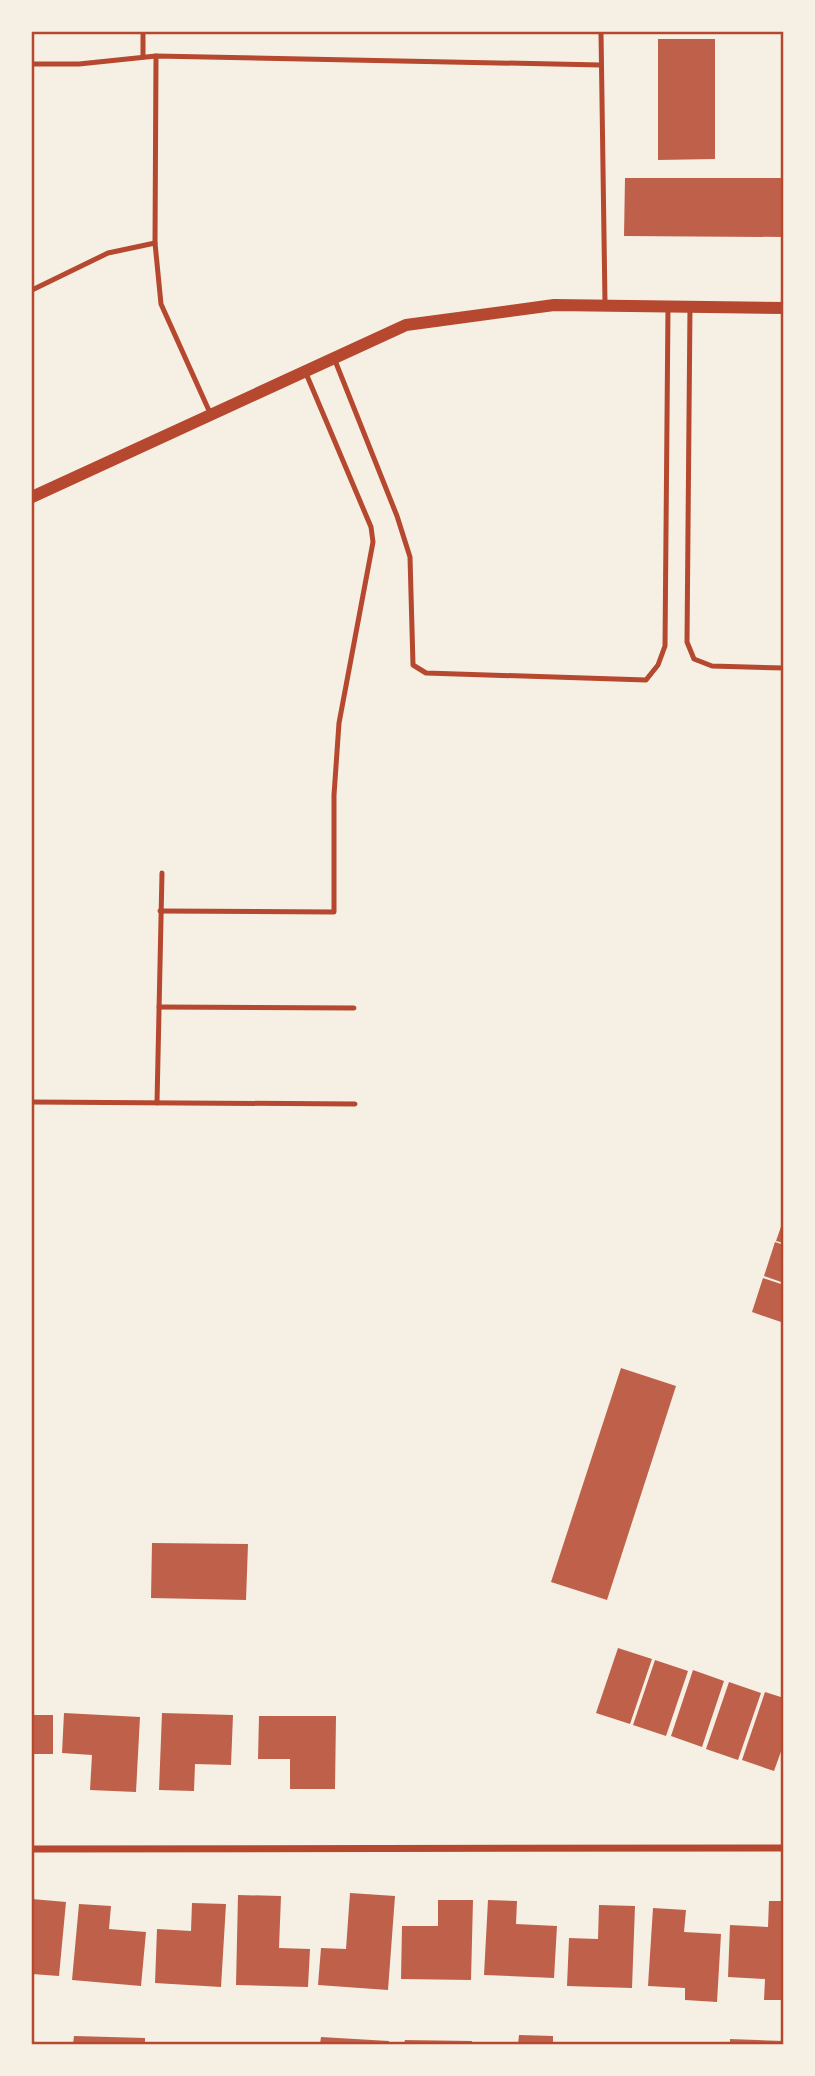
<svg xmlns="http://www.w3.org/2000/svg" width="815" height="2076" viewBox="0 0 815 2076" font-family="'Sofia Sans Condensed',sans-serif">
  <style>
    .building { fill: #bf614a }
    .lines { fill: none; stroke-linecap: round; stroke-linejoin: round }
    .service { stroke: #b5482f; stroke-width: 5 }
    .minor { stroke: #b5482f; stroke-width: 7 }
    .tertiary { stroke: #b5482f; stroke-width: 12 }
    .neatline { fill: none; stroke: #b5482f; stroke-width: 2.5 }
  </style>
  <rect width="100%" height="100%" fill="#f6efe4"/>
  <g class="building">
    <polygon points="658,39 715,39 715,159 658,160"/>
    <polygon points="625,178 784,178 784,237 624,236"/>
    <polygon points="783,1221 784,1221 784,1243 776,1241"/>
    <polygon points="775,1242 784,1245 784,1283 764,1276"/>
    <polygon points="763,1278 784,1285 784,1323 752,1312"/>
    <polygon points="621,1368 676,1386 607,1600 551,1582"/>
    <polygon points="152,1543 248,1544 246,1600 151,1598"/>
    <polygon points="618,1648 652,1659 630,1724 596,1713"/>
    <polygon points="655,1660 688,1671 666,1736 633,1725"/>
    <polygon points="693,1670 724,1681 702,1747 671,1736"/>
    <polygon points="729,1682 761,1693 738,1760 706,1749"/>
    <polygon points="765,1692 784,1698 784,1743 774,1771 742,1760"/>
    <polygon points="64,1713 140,1717 136,1792 90,1790 92,1755 62,1753"/>
    <polygon points="162,1713 233,1715 231,1765 195,1764 194,1791 159,1790"/>
    <rect x="32" y="1715" width="21" height="39"/>
    <polygon points="259,1716 336,1716 335,1789 290,1789 290,1759 258,1759"/>
    <polygon points="350,1893 395,1896 388,1990 318,1985 321,1948 346,1949"/>
    <polygon points="238,1895 281,1896 279,1948 310,1949 308,1987 236,1985"/>
    <polygon points="32,1899 66,1902 59,1976 32,1974"/>
    <polygon points="438,1900 473,1900 471,1980 401,1979 402,1926 438,1926"/>
    <polygon points="488,1900 517,1901 516,1924 557,1926 554,1978 484,1975"/>
    <polygon points="769,1901 784,1901 784,2000 764,2000 765,1979 728,1977 730,1925 768,1927"/>
    <polygon points="192,1903 226,1904 221,1987 155,1983 157,1929 191,1931"/>
    <polygon points="79,1904 111,1906 109,1929 146,1932 141,1986 72,1980"/>
    <polygon points="599,1905 635,1906 632,1988 567,1986 569,1938 598,1939"/>
    <polygon points="653,1908 686,1910 684,1932 721,1934 717,2002 685,2000 685,1988 648,1986"/>
    <polygon points="519,2035 553,2036 553,2044 518,2044"/>
    <polygon points="74,2036 145,2038 145,2044 73,2044"/>
    <polygon points="321,2037 389,2041 389,2044 320,2044"/>
    <polygon points="730,2039 784,2041 784,2044 730,2044"/>
    <polygon points="405,2040 472,2041 472,2044 404,2044"/>
  </g>
  <g class="lines">
    <g class="service">
      <polyline points="143,32 143,57"/>
      <polyline points="601,32 605,303"/>
      <polyline points="156,56 155,243 161,304 211,415"/>
      <polyline points="32,64 79,64 156,56 601,65"/>
      <polyline points="32,290 108,253 155,243"/>
      <polyline points="690,306 687,642 694,659 712,666 784,668"/>
      <polyline points="334,358 397,516 410,557 413,665 426,673 646,680 658,665 665,646 668,307"/>
      <polyline points="160,911 334,912 334,795 339,723 373,542 371,527 305,371"/>
      <polyline points="159,1007 354,1008"/>
      <polyline points="32,1102 355,1104"/>
      <polyline points="157,1103 162,873"/>
    </g>
    <polyline class="minor" points="32,1849 784,1848"/>
    <polyline class="tertiary" points="32,497 406,325 554,305 784,308"/>
  </g>
  <rect width="815" height="2076" fill="none" stroke="#f6efe4" stroke-width="66"/>
  <rect x="33" y="33" width="749" height="2010" class="neatline"/>
</svg>
